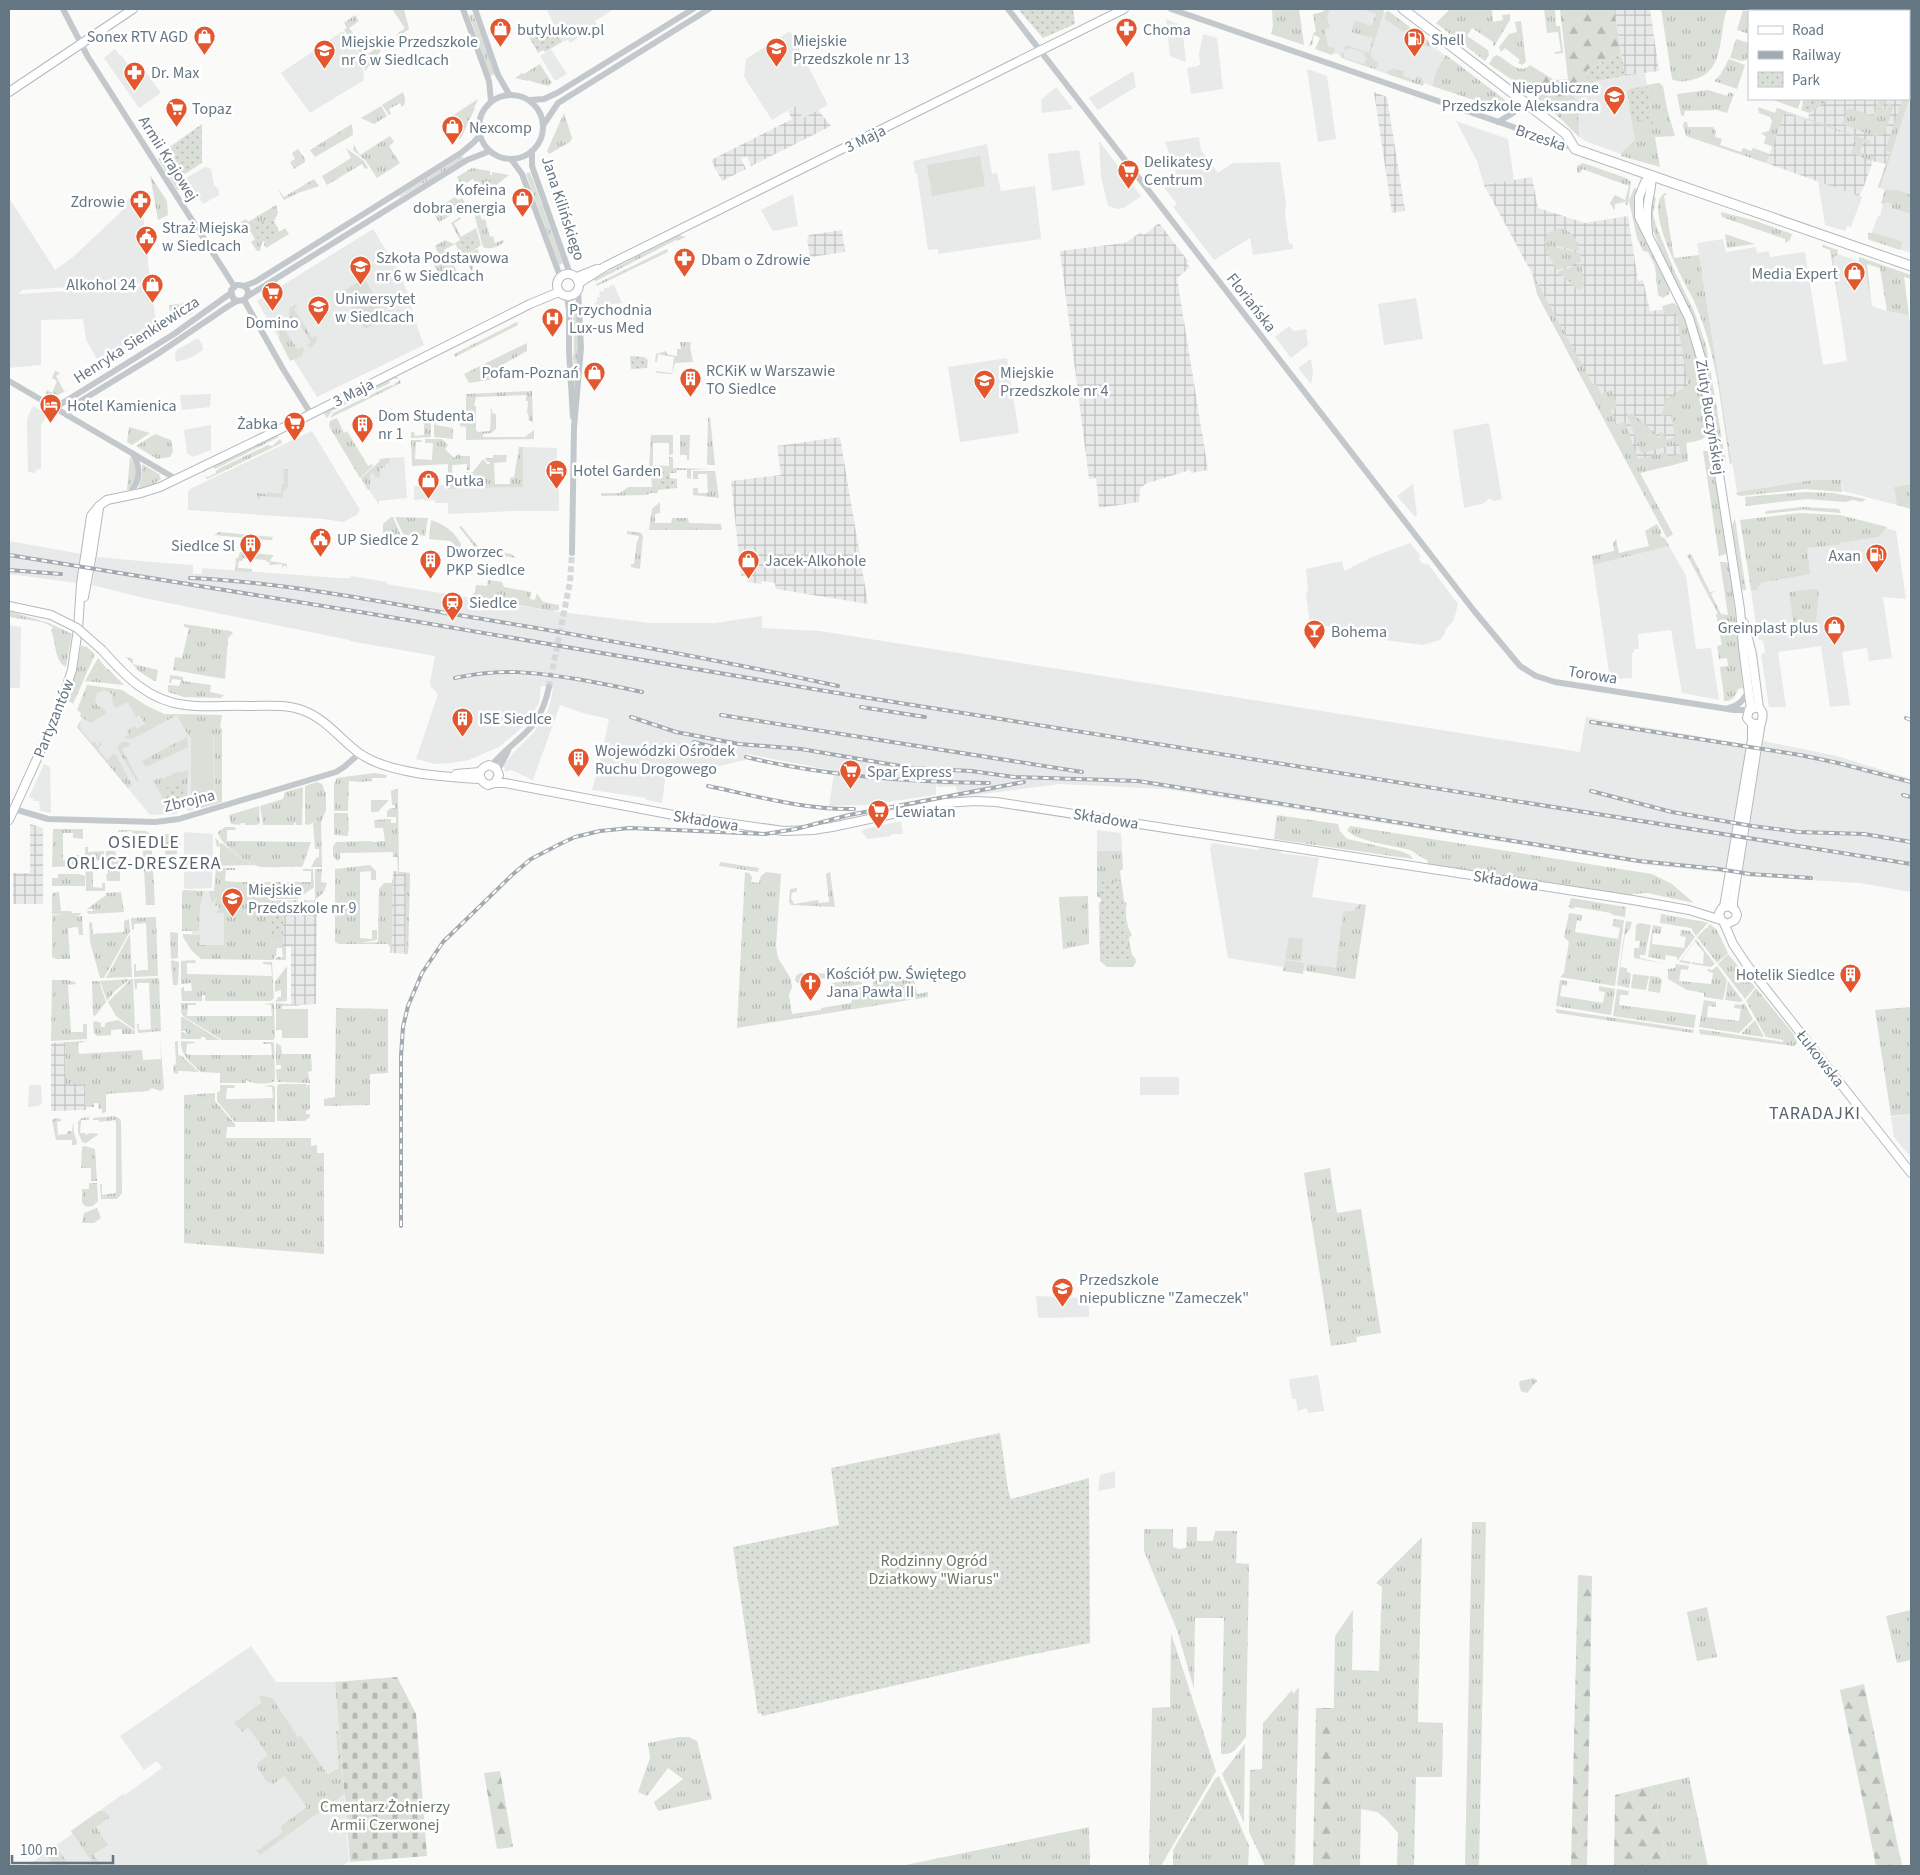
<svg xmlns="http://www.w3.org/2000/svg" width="1920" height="1875" viewBox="0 0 1920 1875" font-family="'Source Sans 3',sans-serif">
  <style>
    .built { fill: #e8e9e9 }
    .industrial { fill: url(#industrial-grid) }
    .grass { fill: url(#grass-tufts) }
    .forest { fill: url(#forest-firs) }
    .cemetery { fill: url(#cemetery-stones) }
    .park { fill: url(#park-dots) }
    .pitch { fill: #dadfd7 }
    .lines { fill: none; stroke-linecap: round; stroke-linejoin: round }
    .tertiary-tunnel { stroke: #d5d9db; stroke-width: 6; stroke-dasharray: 6 3; stroke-linecap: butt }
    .secondary-casing { stroke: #b3babf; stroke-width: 10 }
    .primary-casing { stroke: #b5babe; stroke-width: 11 }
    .tertiary { stroke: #c3c8cc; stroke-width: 6 }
    .secondary { stroke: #fff; stroke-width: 8 }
    .primary { stroke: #fff; stroke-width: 9 }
    .rail-casing { stroke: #a2aab0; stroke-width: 4 }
    .rail { stroke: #fff; stroke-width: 2; stroke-dasharray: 5.5; stroke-linecap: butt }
    .secondary-bridge-casing { stroke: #b3babf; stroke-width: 10; stroke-linecap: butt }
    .secondary-bridge { stroke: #fff; stroke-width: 8 }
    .labels { text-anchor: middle; stroke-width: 5; stroke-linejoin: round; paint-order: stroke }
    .poi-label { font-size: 16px; fill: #657683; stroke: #fff; text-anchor: start }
    .street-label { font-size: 16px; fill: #657683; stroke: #fff }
    .park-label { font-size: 16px; fill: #687a64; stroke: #fff }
    .neighbourhood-label { font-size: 18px; letter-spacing: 1px; fill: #57646e; stroke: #fff }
  </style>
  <defs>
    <pattern id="industrial-grid" width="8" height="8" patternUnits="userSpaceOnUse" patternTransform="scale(1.25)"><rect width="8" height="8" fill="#e8e9e9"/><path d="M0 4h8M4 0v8" fill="none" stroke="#c0c1c2"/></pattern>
    <pattern id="grass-tufts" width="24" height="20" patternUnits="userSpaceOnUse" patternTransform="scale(1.25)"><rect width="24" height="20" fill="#dadfd7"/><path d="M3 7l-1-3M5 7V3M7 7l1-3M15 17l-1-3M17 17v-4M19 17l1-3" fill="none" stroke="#b4b9b4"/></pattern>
    <pattern id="forest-firs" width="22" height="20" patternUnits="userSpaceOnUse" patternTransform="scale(1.25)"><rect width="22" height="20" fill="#dadfd7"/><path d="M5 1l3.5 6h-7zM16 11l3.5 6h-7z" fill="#b4b9b4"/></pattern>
    <pattern id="cemetery-stones" width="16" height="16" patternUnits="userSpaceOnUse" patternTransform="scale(1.25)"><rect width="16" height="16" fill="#dadfd7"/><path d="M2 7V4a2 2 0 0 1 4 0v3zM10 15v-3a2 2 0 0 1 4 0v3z" fill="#b4b9b4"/></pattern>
    <pattern id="park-dots" width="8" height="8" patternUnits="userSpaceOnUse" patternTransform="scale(1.25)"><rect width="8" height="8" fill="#dadfd7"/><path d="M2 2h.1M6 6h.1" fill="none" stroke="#b4b9b4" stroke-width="1.8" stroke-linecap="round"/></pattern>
  </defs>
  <rect width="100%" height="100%" fill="#fafaf8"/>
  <g class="built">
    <polygon points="552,9 614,9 595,21 597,26 570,43 568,40 562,42 547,10"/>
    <polygon points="1328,9 1381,9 1446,56 1437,69 1432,86 1424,83 1422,78 1417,77 1415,80 1402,76 1391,69 1387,74 1375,70 1377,68 1372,57 1371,52 1365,66 1342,58 1338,54 1326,53 1322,25"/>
    <polygon points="1166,19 1182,26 1186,62 1170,56"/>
    <polygon points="343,31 362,57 364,80 310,113 281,73"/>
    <polygon points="790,31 828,105 803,118 795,106 772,120 744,77 746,59"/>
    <polygon points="1203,34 1217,38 1223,89 1191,94 1187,68 1198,66 1200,64 1199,54"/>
    <polygon points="115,49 119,55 121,55 129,66 138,61 161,93 139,108 104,58"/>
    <polygon points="551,49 567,74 555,81 540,56"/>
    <polygon points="1307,69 1327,76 1336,139 1318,142"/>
    <polygon points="1133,71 1136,87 1098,110 1089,98"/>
    <polygon points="1645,73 1653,124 1638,160 1585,141 1581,138 1575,95 1589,92 1588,83"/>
    <polygon points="1056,87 1073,109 1042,113 1041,100"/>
    <polygon points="1911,91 1911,253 1869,240 1878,216 1880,216 1886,191 1878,187"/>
    <polygon points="1456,121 1508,139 1514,180 1484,185 1477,161"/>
    <polygon points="1199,137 1201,150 1218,173 1233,163 1280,162 1286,204 1285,214 1289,243 1293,245 1293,249 1253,255 1250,238 1214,260 1173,207 1177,204 1166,190 1161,182 1176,172 1165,142"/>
    <polygon points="1099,141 1141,196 1124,208 1118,209 1108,206 1101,177"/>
    <polygon points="987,144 992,174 997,173 1001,191 1035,186 1041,239 938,254 938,249 928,250 917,173 915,173 913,161"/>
    <polygon points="1079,150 1085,185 1052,191 1048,154"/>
    <polygon points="205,167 211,169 214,185 219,190 219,195 203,204 186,178"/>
    <polygon points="1818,181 1862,197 1851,227 1847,226 1845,231 1825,225"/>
    <polygon points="793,194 798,226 773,231 761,210"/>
    <polygon points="9,198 55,270 73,257 122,211 128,199 132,198 134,206 142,205 148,259 148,264 151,282 22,290 19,294 151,286 158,334 117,359 115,358 102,368 86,340 83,319 41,320 41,365 9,368"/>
    <polygon points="373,229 398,270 413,305 411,306 412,312 424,345 317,397 279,336 278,337 257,301 273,290 278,297 279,295 278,288"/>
    <polygon points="1723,239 1726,252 1756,247 1757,253 1769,251 1770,257 1805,252 1823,365 1847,361 1831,252 1867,264 1872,306 1887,311 1909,315 1911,328 1911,484 1895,487 1897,505 1843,491 1841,480 1813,480 1737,492 1697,243"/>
    <polygon points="614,285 622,303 595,306 594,303 597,302 597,297 600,297 599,292 604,291 604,288 609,288 609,286"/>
    <polygon points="1416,298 1423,339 1384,345 1378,304"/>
    <polygon points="1289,326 1293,331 1306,329 1308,345 1291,358 1275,337"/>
    <polygon points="198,338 202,344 203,350 190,358 176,362 175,353 178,349"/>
    <polygon points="1007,358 1019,433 960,442 948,367"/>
    <polygon points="1311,359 1313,373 1311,384 1298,368"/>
    <polygon points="211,394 210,407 182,410 180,395"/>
    <polygon points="33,406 43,412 43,413 47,414 41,426 41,469 36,470 36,473 28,472 27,419"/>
    <polygon points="1489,423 1502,499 1494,501 1489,498 1485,503 1464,508 1453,430"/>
    <polygon points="211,425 211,450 193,457 187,453 184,430"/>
    <polygon points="312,431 360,510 357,515 343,522 323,519 188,510 188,492 190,489"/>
    <polygon points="523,447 557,448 557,486 559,486 559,511 513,511 448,514 448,503 435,503 435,500 425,501 424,499 414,500 414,486 448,485 449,489 522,487"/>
    <polygon points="404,457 407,498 379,501 379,505 361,478 390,458"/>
    <polygon points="1413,484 1417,515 1415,517 1397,496"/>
    <polygon points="1886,528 1896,531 1906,599 1883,597 1892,658 1869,661 1867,648 1842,652 1850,705 1830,707 1821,646 1778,652 1786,707 1769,707 1761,655 1765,652 1763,641 1758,639 1751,590 1756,589 1761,583 1784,579 1806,548 1838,545 1840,543 1879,537"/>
    <polygon points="9,541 82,554 77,583 9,574"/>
    <polygon points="1410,543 1420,555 1419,559 1423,564 1428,564 1458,604 1454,620 1445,630 1445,634 1440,640 1423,645 1385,640 1383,637 1341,628 1310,624 1306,595 1308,590 1306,569 1342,561 1344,571 1372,557"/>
    <polygon points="1669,546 1686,576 1696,649 1711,648 1719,700 1682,693 1671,630 1638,634 1639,649 1635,649 1632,654 1632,678 1610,679 1593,565"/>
    <polygon points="97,557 163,563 193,565 193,574 202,574 202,568 338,578 351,578 351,576 387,582 387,584 392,585 552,611 650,623 715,623 762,616 762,628 820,631 1580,752 1586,717 1744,744 1747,742 1727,873 1649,865 1166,789 1060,784 960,797 955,786 937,787 936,780 835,771 747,754 745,760 711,768 690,769 674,768 672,774 666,773 662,803 646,800 646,798 592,790 603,749 609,719 586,714 560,705 533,780 511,770 505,772 504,765 514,752 534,732 544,719 550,704 553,688 541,686 539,703 533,713 525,725 499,747 469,760 451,763 435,764 416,759 438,694 431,687 430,682 435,656 349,641 349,640 144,598 92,585"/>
    <polygon points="9,625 21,627 20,688 9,688"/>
    <polygon points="89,685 122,690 147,706 164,714 222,715 220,726 222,730 222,802 189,811 185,808 178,810 177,814 150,815 77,727 84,715"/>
    <polygon points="1763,741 1837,756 1911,779 1911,892 1860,883 1742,876"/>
    <polygon points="44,764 50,767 51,813 40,811 39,801 33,801 34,799 29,797"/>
    <polygon points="834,774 936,783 936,795 865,805 829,806"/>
    <polygon points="901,821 903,834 891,834 891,836 868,839 862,832 864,829"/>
    <polygon points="1097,830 1121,833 1122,851 1097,851"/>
    <polygon points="184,832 213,834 212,888 186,889 184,887"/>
    <polygon points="1212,843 1258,850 1259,848 1281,851 1281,853 1319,858 1312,897 1366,905 1355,979 1228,958 1210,849"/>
    <polygon points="192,891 272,892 272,953 192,951"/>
    <rect x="1140" y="1077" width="39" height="18"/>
    <polygon points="29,1085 41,1085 42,1102 39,1106 28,1107"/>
    <polygon points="1911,1114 1911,1158 1894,1137 1891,1117"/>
    <polygon points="1036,1296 1089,1298 1089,1317 1038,1318"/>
    <polygon points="1318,1375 1324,1411 1309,1413 1306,1408 1298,1411 1296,1399 1292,1399 1289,1379"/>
    <polygon points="1115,1471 1115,1488 1098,1491 1100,1475"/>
    <polygon points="251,1646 276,1682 335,1682 349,1861 342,1866 27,1866 72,1834 71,1831 99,1811 123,1794 125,1795 162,1768 157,1761 144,1770 120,1736"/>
  </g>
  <g class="industrial">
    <polygon points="1614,9 1650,9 1659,71 1625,76"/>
    <polygon points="1766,9 1911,9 1911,91 1909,98 1909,11 1765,11"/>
    <polygon points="1374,92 1387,97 1405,211 1392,213"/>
    <polygon points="1814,99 1909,99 1886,164 1873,161 1864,186 1859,196 1766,163 1785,112 1807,120"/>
    <polygon points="796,106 803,118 818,110 831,126 751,166 747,156 741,158 746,169 722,181 711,160 792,119 788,111"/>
    <polygon points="1532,177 1538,208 1585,223 1628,216 1638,281 1643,280 1650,311 1677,308 1701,437 1686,441 1688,461 1640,473 1484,185"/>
    <polygon points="1159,223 1188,261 1187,264 1190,267 1177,278 1208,470 1191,473 1190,470 1145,484 1140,489 1139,502 1099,508 1096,478 1089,479 1060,251 1125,243 1141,232 1144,235"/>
    <polygon points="842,230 845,252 810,257 807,240 809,235"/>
    <polygon points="840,437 868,604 776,589 775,583 762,581 761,584 747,582 746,575 741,576 731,481 781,475 777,446"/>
    <polygon points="30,824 43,828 43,904 13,904 13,873 30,873"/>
    <polygon points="393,871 410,873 408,954 392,953"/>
    <polygon points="283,900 317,900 316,1004 291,1005 291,947 283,946"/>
    <polygon points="65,1042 66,1084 86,1084 86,1110 51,1111 51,1043"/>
  </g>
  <g class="grass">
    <polygon points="392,9 404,9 409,29 398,37 396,35 405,28"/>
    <polygon points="1272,9 1299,9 1304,45 1271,34 1273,26"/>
    <polygon points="1324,9 1330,9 1327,17 1330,28 1325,29 1328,47 1335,48 1332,55 1315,49 1320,38 1314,35 1313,38 1313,43 1309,47 1314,32 1316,32 1313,14 1323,12"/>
    <polygon points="1363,9 1381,9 1384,11 1371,52 1372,58 1378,63 1377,68 1374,69 1342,58 1341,55 1343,52 1344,54 1344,58 1364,64 1366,58 1363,56 1365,53 1349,48 1347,50 1344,49 1346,45 1369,53 1373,38 1351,32 1355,21 1372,26 1376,14"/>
    <polygon points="1450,9 1492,9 1493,22 1503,20 1502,15 1510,14 1510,20 1495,45 1493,46 1493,42 1472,28 1467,36 1488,50 1489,55 1485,61 1436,23"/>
    <polygon points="1544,9 1555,9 1556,26 1560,26 1563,53 1555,54 1555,52 1561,51 1558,32 1547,33"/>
    <path d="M 1661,9 L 1727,9 C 1718,35 1726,74 1691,80 C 1684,81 1678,83 1672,79 Z"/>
    <polygon points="1387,10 1438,48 1422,45 1424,40 1414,33 1411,37 1412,34 1406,30 1404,32 1385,19"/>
    <polygon points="1743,10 1749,12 1749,34 1737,30"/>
    <polygon points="473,14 495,74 490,76 469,15"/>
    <polygon points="355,15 359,21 349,28 356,37 352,40 344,30 347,28 344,23"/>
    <polygon points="1521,21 1526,62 1522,65 1518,63 1520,60 1505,48 1501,52 1499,47 1509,34 1517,32 1515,22"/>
    <polygon points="376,39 381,46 380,52 365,71 363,57 353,42 356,40 358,41 368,54 377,47 373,41"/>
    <polygon points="1736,39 1749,43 1749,55 1746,60 1742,61 1730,58"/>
    <polygon points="1446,55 1504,99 1509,104 1507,109 1498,108 1432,86 1437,69"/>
    <path d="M 1497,55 C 1508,60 1519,76 1530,65 L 1538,70 L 1527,90 L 1489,64 L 1493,57 Z"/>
    <polygon points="1729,59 1745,65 1737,89 1714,81 1720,75"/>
    <polygon points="540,64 552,83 548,86 530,81 529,80 528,81 515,78 522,73 524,74"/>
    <polygon points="1394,69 1404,72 1403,76 1415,80 1417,76 1422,78 1424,83 1423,86 1387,74 1389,70"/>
    <polygon points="1659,83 1663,86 1667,109 1675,136 1655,137 1660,167 1621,156 1621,153 1635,140 1631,117 1653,124 1647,85"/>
    <polygon points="1708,90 1727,96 1729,92 1734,94 1727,113 1717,110 1685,111 1684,116 1681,115 1677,94"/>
    <path d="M 403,92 C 405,98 407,103 402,107 L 400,103 L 389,109 L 391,114 L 389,115 L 382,105 Z"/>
    <polygon points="478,99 475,106 473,107 475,108 462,136 460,139 452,120 452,116"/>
    <polygon points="1770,99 1801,99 1798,109"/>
    <polygon points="1879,99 1886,101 1882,108 1887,110 1889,102 1893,108 1885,132 1882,135 1875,136 1842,124 1848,108 1873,116"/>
    <polygon points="1903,99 1909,99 1880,188 1878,187 1890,152 1885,150"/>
    <polygon points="381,106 387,116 374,124 361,118"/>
    <polygon points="1758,107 1775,113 1777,108 1870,141 1869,144 1863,142 1860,152 1875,157 1874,159 1871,161 1851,153 1856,137 1785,112 1773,147 1764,143 1766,137 1761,133 1769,131 1772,121 1770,117 1759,113"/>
    <polygon points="1567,110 1578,113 1580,138 1560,118"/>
    <polygon points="564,113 572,138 570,142 549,154 547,151"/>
    <polygon points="1684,122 1687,122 1688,127 1713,127 1716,131 1715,137 1722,139 1720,145 1741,152 1743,148 1751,151 1753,148 1770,154 1766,163 1686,136 1683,125"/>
    <polygon points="352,124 353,135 315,157 310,150"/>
    <polygon points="390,136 394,142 389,146 400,163 377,178 366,161 353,150 354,145 360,155"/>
    <polygon points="346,148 364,161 368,168 365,169 362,164 327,185 322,176 351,158"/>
    <polygon points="298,149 305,159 305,162 294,169 290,162 295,159 292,153"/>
    <polygon points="163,156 168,164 167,167 170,167 176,176 174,178 177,179 184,190 177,190 158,159"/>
    <polygon points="462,156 464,159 400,197 399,196"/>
    <polygon points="1583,163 1626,178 1631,182 1628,205 1626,205 1625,202 1615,204 1615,209 1614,210 1610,203 1615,195 1625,200 1629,186 1582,169 1580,173 1577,173 1577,166"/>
    <polygon points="472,168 490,171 490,175 492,175 492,172 509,175 485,194 479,184 477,185 473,179 462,186 457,177"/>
    <polygon points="530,172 563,263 559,265 526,174"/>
    <polygon points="150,175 167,201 168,215 158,220"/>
    <polygon points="314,179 319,186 298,193 284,200 277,188 284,197"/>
    <polygon points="1634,188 1639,190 1636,208 1638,224 1670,288 1669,294 1663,298 1658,295 1655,266 1648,252 1643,251 1637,238 1629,201"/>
    <polygon points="1885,190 1898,190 1911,195 1911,214 1892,208 1892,204 1886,202 1883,206 1884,204 1881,203"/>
    <path d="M 1665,193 L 1667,194 L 1664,196 L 1674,258 L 1699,255 L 1732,463 L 1730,464 C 1721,408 1717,349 1692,297 C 1683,280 1642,206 1665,193 Z"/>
    <polygon points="1653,195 1656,198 1653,214 1656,225 1674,270 1694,311 1706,345 1726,463 1722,459 1704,354 1692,317 1666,264 1651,225 1650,214"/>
    <polygon points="455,197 458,200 462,198 467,206 439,222 432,211"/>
    <polygon points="276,205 278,213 274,221 268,218 259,240 262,241 260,251 257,251 251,242 255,239 249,229 245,232 239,223 246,219 248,222"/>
    <path d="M 477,207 L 482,220 L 485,219 L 490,237 L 493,236 L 495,243 L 503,240 L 504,242 C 498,247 490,250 483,247 L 476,221 L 478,219 L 475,220 Z"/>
    <polygon points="1721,212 1756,221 1792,234 1790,240 1785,243 1785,239 1722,217"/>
    <polygon points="460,217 461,219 454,223 461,237 476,228 481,245 478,247 471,236 467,255 477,249 479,252 473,267 473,273 455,244 444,250 447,255 438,261 436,255 438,253 435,246 445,240 454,244 460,240 451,223"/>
    <polygon points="285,228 289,234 266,248 264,245 265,242"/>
    <path d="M 1560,228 C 1572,231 1578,239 1579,251 L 1544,243 L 1548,233 Z"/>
    <polygon points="1868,233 1875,233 1903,242 1900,250 1868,239"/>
    <polygon points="1725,234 1755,244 1727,248"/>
    <polygon points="679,235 686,237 677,241 676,240 596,281 593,280 593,279"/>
    <polygon points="1545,245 1580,253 1581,262 1557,270 1546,251"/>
    <polygon points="1823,245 1838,250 1837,255 1833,257 1840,312 1830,250 1822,247"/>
    <polygon points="667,249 668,252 597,286 596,284"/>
    <polygon points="448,257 458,272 444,281 434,266"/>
    <polygon points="1859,257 1911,275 1911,279 1904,277 1909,315 1887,311 1880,268 1867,264 1871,305 1865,266 1859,265"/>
    <polygon points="1581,264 1584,286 1579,290 1558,272"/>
    <path d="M 1532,273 L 1593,385 L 1596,384 L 1601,394 L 1611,390 L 1617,405 L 1616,408 L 1611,410 L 1616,425 L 1625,422 L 1638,459 L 1667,452 L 1668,457 L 1681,454 L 1679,444 L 1641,453 L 1627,415 L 1632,413 L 1654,432 L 1658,438 L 1660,438 L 1659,433 L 1664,433 L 1666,440 L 1675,438 L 1671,414 L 1662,416 L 1665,399 L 1688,385 L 1676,313 L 1665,315 L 1662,306 L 1673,303 C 1694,312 1705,409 1709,432 C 1705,441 1695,441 1686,443 L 1688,461 L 1640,473 L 1673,534 L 1667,538 L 1540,300 L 1537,294 Z"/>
    <polygon points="294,305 298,306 294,309 312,338 317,336 316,342 311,348 307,345 311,342 295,317 290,318 289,309"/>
    <polygon points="576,307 579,323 577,392 573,392 574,332 572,308"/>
    <polygon points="285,320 287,325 283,327 298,350 302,347 304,349 302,356 290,361 278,337 280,336 279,321"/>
    <polygon points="517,322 518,325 455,357 454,354"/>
    <polygon points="680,342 691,342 690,347 693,362 675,363 672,374 657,373 655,371 672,373 674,357 658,354 657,362 655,362 656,354 666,351 668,355 677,356 677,349 681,349"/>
    <polygon points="527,343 527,351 493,370 497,377 521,373 520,375 469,383 464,374"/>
    <polygon points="55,371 60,373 56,376 64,391 69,389 53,398 45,394 47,390 52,393 57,381 52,378"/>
    <polygon points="393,376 399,378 396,379 395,378 389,381 390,383 332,411 327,418 323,412"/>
    <polygon points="400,380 401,383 330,418 333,413 391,385 392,386"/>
    <polygon points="532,391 533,425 532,421 529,421 528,413 527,413 528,401 526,401 526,395 476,397 474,406 476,406 476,430 478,432 490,431 491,411 490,409 492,409 492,413 496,414 496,429 491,433 483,434 483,437 525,437 534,430 534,439 466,440 466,427 460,426 459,414 466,412 466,394"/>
    <polygon points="710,417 715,465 708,465 707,463 708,418"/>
    <polygon points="337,418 344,433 347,431 368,466 372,464 373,466 360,478 329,426 330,421"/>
    <polygon points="427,418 431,419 431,437 411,438 411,432 414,432 415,436 424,435 424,423 427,423"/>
    <polygon points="436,419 436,425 453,428 453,439 434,437 434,420"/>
    <polygon points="129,427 150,433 132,445 127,442"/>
    <polygon points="155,434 171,440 173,452 170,457 157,459 136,446"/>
    <polygon points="651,435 673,435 673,454 669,455 669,443 653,443 653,465 669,466 669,457 673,457 673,468 709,469 691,470 691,479 687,478 687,470 659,470 658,493 650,493 647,495 601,496 601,493 620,493 628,487 652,487 651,472 636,472 638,467 649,467"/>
    <polygon points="680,435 690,435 689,460 687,460 687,455 680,455"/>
    <polygon points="278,436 279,437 215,469 213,467 205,471 204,474 203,470 248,448"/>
    <polygon points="280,439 282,443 207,479 205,476 208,477 216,473 216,471 220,468 268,445 272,446"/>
    <polygon points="425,439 442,439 448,445 445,449 454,458 458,454 461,456 470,456 470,470 467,470 467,464 452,465 453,486 468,485 467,472 473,472 483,459 487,464 490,464 490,462 487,462 485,458 493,458 493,455 507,455 506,462 494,463 495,484 510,484 510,478 514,477 519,447 523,447 523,487 448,489 448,464 412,466 411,440 421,440 422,442 416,442 415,459 432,460 433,443 425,443"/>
    <polygon points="1703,451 1710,451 1713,453 1727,552 1726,554 1719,556"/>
    <path d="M 130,457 C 138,467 139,482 127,490 Z"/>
    <polygon points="390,458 388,464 385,464 385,468 380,468 380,477 375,477 374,473 370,474 370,489 368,490 361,478 380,461 379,459"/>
    <polygon points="142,464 159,474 161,479 151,486 138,489 142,476"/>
    <polygon points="283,469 288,469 288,487 283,491 283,498 260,496 260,499 257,499 257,493 267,494 267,492 281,494 282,484 284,484"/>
    <polygon points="693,471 715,471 719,498 693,495 693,488 698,488 698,493 708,493 707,474 698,474 698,479 693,479"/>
    <polygon points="1813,480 1841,480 1842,492 1805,489 1740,496 1736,494 1737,492"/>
    <polygon points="1911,484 1911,509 1897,505 1894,487"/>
    <polygon points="1805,492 1833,493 1866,499 1862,502 1853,500 1845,502 1807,499 1746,506 1745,497"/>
    <polygon points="660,502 660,513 655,514 655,523 671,523 672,518 688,518 689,523 721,524 722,530 649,530 652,509"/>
    <polygon points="1801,507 1839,509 1841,513 1803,510 1764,514 1767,511"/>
    <polygon points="1800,513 1840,515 1887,527 1879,537 1840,543 1839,545 1807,548 1810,574 1761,583 1756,590 1751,590 1740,520"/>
    <polygon points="391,517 393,517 402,538 400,540 389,537 385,533 383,533 383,524"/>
    <polygon points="395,517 428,518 425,536 410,534 408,536 404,536"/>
    <polygon points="1735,519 1746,590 1744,590 1742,589 1732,526"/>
    <path d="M 431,520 C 444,524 455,532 461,544 L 460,550 L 457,551 L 453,550 L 453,543 L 450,541 L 429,539 Z"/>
    <polygon points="1657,524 1662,533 1660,534 1662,538 1664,537 1669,546 1593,565 1592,556 1614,551 1613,543 1616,539 1619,553 1649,546 1645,531"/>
    <polygon points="461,526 480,549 511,554 516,558 479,552 459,527"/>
    <polygon points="627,531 641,533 643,536 640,569 631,567 631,564 634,564 637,541 638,541 639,536 627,534"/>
    <polygon points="219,532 273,537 272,540 268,540 214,535"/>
    <polygon points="240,552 273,555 270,561 287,564 286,570 286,566 283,566 282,571 282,564 269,565 270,562 267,562 266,560 243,558 242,561 239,561 238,568 252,569 252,572 235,571 236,558 238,558"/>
    <path d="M 1691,554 L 1710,592 L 1715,591 L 1711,594 L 1721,614 L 1728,615 L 1720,562 L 1726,562 L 1730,566 L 1743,688 L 1738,689 C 1736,695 1732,702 1724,701 C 1724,689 1721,679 1720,667 L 1728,666 L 1727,658 L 1719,659 L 1717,646 L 1722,645 L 1716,614 L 1718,614 L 1687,555 Z"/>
    <polygon points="488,580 502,582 504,587 531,592 530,599 535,600 537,593 543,602 559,605 559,610 552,611 474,597 476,585 487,586"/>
    <polygon points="1812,589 1819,590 1815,631 1795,634 1789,592"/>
    <path d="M 9,611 L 49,623 L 72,634 L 66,667 C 54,661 56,641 51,630 L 53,627 L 42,622 L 9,617 Z"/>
    <polygon points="184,624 230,631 233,633 228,638 225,679 173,670 175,657 182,658 189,628 184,627"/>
    <polygon points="81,646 87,647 95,654 73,704 69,701 72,691 69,690 77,669"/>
    <polygon points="126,657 133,659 133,664 158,670 156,681 154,681 140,672"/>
    <polygon points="98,658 107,669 108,669 124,685 85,681"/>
    <polygon points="170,675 183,677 183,681 211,685 210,692 224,695 221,698 184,697 168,692 168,685 179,686 181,680 172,679 171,683 169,683"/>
    <polygon points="87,685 122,690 147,706 164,714 222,715 220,726 222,730 222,802 201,808 199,802 215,801 214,736 189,737 177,715 132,739 124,738 129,734 127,730 135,726 137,729 145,724 140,715 136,717 128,702 115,708 113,705 112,694 105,690 97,693 95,700 97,705 105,710 106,714 90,723 80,716 81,713 77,710"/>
    <polygon points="80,722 81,723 79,727 92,743 99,740 95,743 98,746 100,741 102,745 98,749 107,760 114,754 116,755 132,785 128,788 77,727"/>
    <polygon points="187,737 188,747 146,767 142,761"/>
    <polygon points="122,742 129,742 130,745 122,749 139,781 137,782 117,748"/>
    <polygon points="188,770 187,799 183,802 182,783 172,787 168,787 165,792 161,795 153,781 161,777 163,779 179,771 181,773"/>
    <polygon points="374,773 387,775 386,778 372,778 372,781 359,782 349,781 348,811 334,811 334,784 337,778"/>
    <polygon points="317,782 322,784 325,792 326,792 326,810 321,822 322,867 311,867 316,858 319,857 319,849 315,849 313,823 318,819 309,825 305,824 305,786"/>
    <polygon points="303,787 302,825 296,825 296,823 294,823 294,825 263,825 260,806 283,799 285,792"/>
    <polygon points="395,789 398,789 399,872 410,873 408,954 405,954 406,874 400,874 398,872 397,857 393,857 393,852 340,853 340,859 337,861 333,856 333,846 336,842 371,841 372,842 385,841 383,828 375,828 374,820 391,819 391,823 396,823 396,817 387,817 387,811 391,808 395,808 395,805 392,805 391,791"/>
    <polygon points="371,800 389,800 378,812 371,812"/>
    <polygon points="259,806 260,825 259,823 257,825 245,825 245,823 241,823 240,825 231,824 229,815"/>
    <polygon points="334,813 348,813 349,831 348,831 348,836 334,835"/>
    <polygon points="1277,815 1338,824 1340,831 1347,839 1400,851 1410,855 1413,859 1274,839"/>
    <path d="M 1350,826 L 1652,874 L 1672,884 L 1694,903 L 1647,893 L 1632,894 L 1632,896 L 1428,864 L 1427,860 C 1421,858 1416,853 1410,850 C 1396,846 1354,841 1347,830 Z"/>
    <path d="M 225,827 L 235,827 L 236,830 L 227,830 L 227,841 L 311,842 L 303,865 L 301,867 C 287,866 271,869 257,866 C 247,864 218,842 218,832 Z"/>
    <polygon points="53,829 83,829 83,839 73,838 73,833 63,833 63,860 73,860 73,855 80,855 80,861 77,866 52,867"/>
    <polygon points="118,830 146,831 151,834 155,905 146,905 142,835 133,835 132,831 118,832"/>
    <polygon points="165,834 177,834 180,837 180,850 177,850 177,854 165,855 165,845 162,842 162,837"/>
    <polygon points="215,838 219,841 219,844 222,843 238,856 254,866 250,865 215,866 215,862 220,861 220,846 217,847"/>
    <polygon points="85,847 88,847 88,852 104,851 105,866 103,866 102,860 93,861 93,887 102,888 102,883 105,883 105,891 86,891"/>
    <polygon points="106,851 115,851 116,855 126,856 126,858 120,862 120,866 106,865"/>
    <path d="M 1097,851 L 1122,851 L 1123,869 L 1120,871 L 1124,901 L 1127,903 C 1124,913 1127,927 1132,935 L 1129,938 L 1132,955 L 1135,958 L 1136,962 L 1133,967 L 1107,967 L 1100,961 L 1099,902 L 1102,902 L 1101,960 L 1130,959 L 1102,882 L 1102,899 L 1097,897 Z"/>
    <polygon points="720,862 759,868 758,872 719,866"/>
    <polygon points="370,865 376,871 376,880 371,880 371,871 360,872 360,938 372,939 372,930 377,930 377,940 361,943 378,942 379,889 384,883 392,883 393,876 392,953 390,953 390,947 388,944 339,944 335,942 335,869"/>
    <polygon points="120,867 120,881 107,881 106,874 108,874 108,870 106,868"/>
    <polygon points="216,868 235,868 235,870 226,870 225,881 237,882 311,882 311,871 303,871 303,869 313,869 314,887 298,899 272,899 272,937 283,937 283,946 286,946 286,960 275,960 277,957 283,957 282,948 277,948 276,955 273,960 201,959 192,951 183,937 183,934 200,935 200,945 224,945 224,913 217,913 217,910 219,910 219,905 214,906 217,897 212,904 209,891 214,891"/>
    <polygon points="315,869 322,869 321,882 327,883 324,892 315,900"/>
    <polygon points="745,872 749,873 752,877 751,882 759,883 761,876 766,872 781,874 776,946 778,958 791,979 792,987 789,995 792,1014 821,1010 821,1008 851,1003 852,999 849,988 873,986 874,977 914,979 917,994 928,992 928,997 737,1028"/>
    <polygon points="830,872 835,907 791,905 789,902 790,889 797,888 797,891 792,893 791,898 794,904 818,900 819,903 829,902 826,874"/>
    <polygon points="58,874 78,874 85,876 85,886 52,886 52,878 58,878"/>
    <polygon points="184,890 204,891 200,906 199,931 182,931 182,892"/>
    <polygon points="59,892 61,911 71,911 72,913 81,913 80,915 75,916 82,916 83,935 79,935 78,927 68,928 70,959 56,959 52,957 52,915 65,914 52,914 52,893"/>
    <polygon points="121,892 124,912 88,914 87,911 93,911 93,909 87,909 106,895 106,893"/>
    <polygon points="1088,896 1089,944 1063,949 1059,897"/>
    <polygon points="1571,898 1626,907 1625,917 1613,915 1611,913 1576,907 1572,909 1569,907"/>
    <polygon points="1360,904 1366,905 1355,979 1306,971 1307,965 1309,964 1336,968 1343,912 1353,911"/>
    <polygon points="1569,913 1582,915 1581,921 1577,920 1575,932 1618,939 1620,928 1612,926 1614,919 1624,920 1615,986 1560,977 1564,973 1569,942 1564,937"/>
    <polygon points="1661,914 1705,922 1708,923 1696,936 1691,928 1660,923"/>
    <polygon points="156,917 158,975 156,976 134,977 134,964 136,964 136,971 148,970 146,923 134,924 134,929 132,930 131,918"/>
    <polygon points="129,919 130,931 104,978 100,978 90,942 89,923 92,922 93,934 124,932 124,921"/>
    <polygon points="1626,921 1632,922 1630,929 1625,935 1620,967 1627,968 1627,972 1631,973 1629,988 1617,985"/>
    <polygon points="1640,923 1651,925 1645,955 1640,955 1640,958 1665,964 1634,958 1634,948 1639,948 1640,941 1635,941 1636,925"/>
    <polygon points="1710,924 1717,930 1728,953 1717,963 1697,937 1706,928 1709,928 1707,927"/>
    <polygon points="1653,925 1662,927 1660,934 1653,933 1652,944 1684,948 1686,937 1680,936 1681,930 1690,931 1695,937 1677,961 1677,957 1666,955 1665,960 1648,957"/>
    <polygon points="170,932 178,933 178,958 171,959"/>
    <polygon points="130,934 132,977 106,978"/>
    <polygon points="1289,937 1303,939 1301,961 1285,959"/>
    <polygon points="1696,939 1715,964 1711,967 1692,964 1692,962 1703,964 1704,953 1695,941 1681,960 1691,962 1690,964 1679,962 1680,961"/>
    <polygon points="1728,954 1755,987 1745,999 1718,964"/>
    <polygon points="171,960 179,962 178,985 173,985"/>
    <polygon points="195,960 196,963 187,963 187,974 272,976 271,965 263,964 263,962 272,962 274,998 271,1001 205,1001 205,995 202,995 202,1001 182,1001 181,989 184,986 184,991 192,991 191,983 181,984 181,961"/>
    <polygon points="1285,960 1304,963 1303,974 1283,971"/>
    <polygon points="1676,964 1689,966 1688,970 1681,969 1679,981 1711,984 1713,973 1707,971 1708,969 1712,970 1717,966 1727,980 1723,1000 1704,997 1704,993 1687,990 1668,979 1668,969 1675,968"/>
    <polygon points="287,966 287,1001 275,1002 278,997 281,997 281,990 275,992 275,982"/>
    <polygon points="800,973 843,974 844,975 797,983 795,980 796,976"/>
    <polygon points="1633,974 1649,976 1646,990 1631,988"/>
    <polygon points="1650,976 1659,977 1662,980 1660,993 1648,991"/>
    <polygon points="159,978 161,1031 138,1033 137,1024 139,1024 139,1030 151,1029 149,983 137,983 137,989 135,989 134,979"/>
    <polygon points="130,979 115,991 107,1001 100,981"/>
    <polygon points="131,979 133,979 135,1030 116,1016 108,1002"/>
    <polygon points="861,979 862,984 841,988 841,990 832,991 830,984 832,983"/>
    <polygon points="52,980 67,980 75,982 76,984 68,985 71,1032 83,1032 83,1024 87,1024 87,1039 51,1041"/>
    <polygon points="1560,980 1567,981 1567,986 1562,985 1560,996 1603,1003 1605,992 1599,991 1599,986 1615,989 1611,1015 1556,1006"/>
    <polygon points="92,981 99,981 106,1002 95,1016 93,1015"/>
    <polygon points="1728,981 1743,1001 1740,1002 1725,1000"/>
    <polygon points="1756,988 1796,1037 1797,1043 1794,1046 1700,1034 1699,1029 1783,1042 1783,1040 1766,1037 1746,1001"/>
    <polygon points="1617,989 1629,991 1628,995 1620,995 1619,1005 1696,1015 1694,1028 1613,1016"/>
    <polygon points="1704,1000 1716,1002 1716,1007 1708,1006 1707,1017 1739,1021 1741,1009 1734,1008 1735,1004 1741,1005 1744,1003 1753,1019 1739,1033 1699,1027"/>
    <polygon points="181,1003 196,1003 196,1005 188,1005 187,1016 272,1016 271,1005 263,1004 274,1003 275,1038 273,1040 222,1040 183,1016 181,1012"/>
    <polygon points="276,1003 299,1005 299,1006 282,1006 282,1030 276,1030"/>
    <polygon points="1911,1007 1911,1114 1891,1116 1875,1010"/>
    <polygon points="336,1008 388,1009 388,1073 370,1074 370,1105 324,1106 324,1099 335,1097"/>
    <polygon points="1555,1009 1694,1030 1693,1033 1557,1013"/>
    <polygon points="181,1017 183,1017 220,1040 206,1040 205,1037 201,1037 201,1039 181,1039 181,1032 187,1034 185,1030 187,1030 181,1031"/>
    <polygon points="118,1020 135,1031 135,1034 122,1034 122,1029 111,1030 111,1035 97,1036 94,1033 93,1023 95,1021 101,1023 101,1027 105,1027 105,1023"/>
    <polygon points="1755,1020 1764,1037 1741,1034"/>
    <polygon points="160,1038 164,1088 161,1091 152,1088 148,1091 106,1094 106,1112 102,1113 102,1109 99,1109 98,1103 94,1103 94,1107 85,1107 85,1084 66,1084 65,1042 87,1041 78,1043 79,1054 142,1050 143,1060 161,1059"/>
    <polygon points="178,1041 178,1055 182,1056 199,1072 180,1071 178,1071 178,1074 174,1073 173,1066 176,1064 175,1042"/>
    <path d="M 181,1041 L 195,1042 L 195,1043 L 187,1044 L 186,1054 L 192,1055 L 272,1055 L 271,1044 L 263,1044 L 263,1042 L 273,1042 L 274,1044 L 275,1081 C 267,1085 251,1084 246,1080 L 246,1083 L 220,1083 L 220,1073 L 201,1072 C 191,1062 181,1057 181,1041 Z"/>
    <polygon points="276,1043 281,1046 282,1054 311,1054 312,1071 308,1072 310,1083 277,1082 276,1069 281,1069 281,1065 276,1065"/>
    <polygon points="279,1084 306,1084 307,1089 307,1085 310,1085 310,1108 309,1110 306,1111 306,1114 310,1114 310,1117 305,1121 277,1121 277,1086"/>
    <polygon points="220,1085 234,1085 235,1088 227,1088 226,1099 232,1099 273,1098 272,1087 264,1086 272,1085 275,1087 275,1122 235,1122 217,1101 217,1092 220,1091"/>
    <polygon points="215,1093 215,1101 235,1124 235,1127 227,1127 226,1138 311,1138 311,1146 317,1145 317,1153 324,1153 324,1254 184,1243 184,1095"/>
    <polygon points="115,1116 120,1119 121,1122 122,1193 117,1199 101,1199 100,1184 102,1184 102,1195 116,1193 116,1124 115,1120 99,1122 99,1120 93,1120 93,1118"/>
    <polygon points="89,1117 89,1120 81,1120 80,1133 85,1133 86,1135 90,1133 99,1134 86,1143 82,1142 78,1132 78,1122 82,1118"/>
    <polygon points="56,1118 61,1119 61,1121 57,1122 58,1135 67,1134 68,1131 72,1131 73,1122 74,1133 77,1142 76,1145 72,1145 72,1140 56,1140 52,1120"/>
    <polygon points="85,1146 95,1149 97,1181 91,1181 91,1168 81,1168 82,1147"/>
    <polygon points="1330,1168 1337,1213 1361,1209 1381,1333 1356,1337 1357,1342 1331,1346 1304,1173"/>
    <path d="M 89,1183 L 97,1183 L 98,1201 C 94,1205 91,1208 85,1206 L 82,1203 L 82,1189 L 89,1189 Z"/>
    <polygon points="97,1208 101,1218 94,1223 82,1223 84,1213"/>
    <polygon points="1534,1378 1537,1381 1527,1393 1521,1391 1519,1384 1520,1381"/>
    <polygon points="1472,1522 1486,1522 1479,1866 1465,1866"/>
    <path d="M 1187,1527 L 1197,1527 L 1197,1541 L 1213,1541 L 1215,1531 L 1237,1531 L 1236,1563 L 1249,1564 L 1246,1737 C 1238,1746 1234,1756 1221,1754 L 1224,1618 L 1195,1618 L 1194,1689 L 1177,1630 L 1144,1551 L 1144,1529 L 1173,1529 L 1173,1547 L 1179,1549 L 1186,1548 Z"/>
    <polygon points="1422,1537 1418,1722 1443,1723 1442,1777 1416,1777 1414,1866 1397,1866 1398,1833 1386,1819 1377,1812 1361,1809 1360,1866 1331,1866 1335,1636 1353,1610 1352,1670 1379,1671 1382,1587 1376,1583"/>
    <polygon points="1707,1607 1717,1657 1697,1661 1687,1612"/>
    <polygon points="1911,1610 1911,1660 1897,1663 1886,1616"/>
    <polygon points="1171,1633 1216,1771 1161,1866 1149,1866 1152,1708 1170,1707"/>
    <polygon points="1299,1687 1295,1866 1265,1866 1249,1832 1250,1770 1262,1769 1263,1723 1292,1690 1293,1694"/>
    <polygon points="262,1696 272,1698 298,1737 301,1736 328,1775 339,1768 336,1731 339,1731 344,1794 260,1855 256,1850 260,1849 282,1833 281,1826 307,1807 284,1776 273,1784 266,1781 257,1767 258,1763 268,1755 248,1727 242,1732 234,1723 262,1702 259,1697"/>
    <polygon points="679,1737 689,1737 697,1741 712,1799 658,1811 654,1802 683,1779 668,1768 647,1796 638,1792 650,1758 648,1743"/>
    <polygon points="1245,1744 1244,1823 1222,1774"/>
    <polygon points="1219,1776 1249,1846 1248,1866 1173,1866 1173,1850 1215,1779"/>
    <polygon points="1689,1777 1708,1866 1668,1866 1651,1786"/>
    <polygon points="99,1811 104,1811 110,1817 96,1827 108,1845 93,1854 101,1866 95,1866 71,1831"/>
    <polygon points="1089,1827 1090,1866 901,1866"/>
    <polygon points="53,1849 56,1853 59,1851 70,1866 55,1866 46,1854"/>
  </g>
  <g class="forest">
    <polygon points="1560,9 1614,9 1621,53 1587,70 1589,92 1575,95 1578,113 1567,110 1560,118 1527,90 1538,70 1554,80 1568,79"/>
    <polygon points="1578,1575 1592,1576 1587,1866 1571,1866"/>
    <polygon points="1864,1684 1902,1866 1876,1866 1840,1690"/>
    <polygon points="1316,1708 1334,1708 1331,1866 1313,1866"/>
    <polygon points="500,1771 513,1847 497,1849 484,1773"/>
    <polygon points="1651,1786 1668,1866 1614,1866 1615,1795"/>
  </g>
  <polygon class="cemetery" points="397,1677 416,1714 427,1856 350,1862 335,1682"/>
  <g class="park">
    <polygon points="1018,9 1073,9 1075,24 1043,38"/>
    <polygon points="554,26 562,42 545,52 543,50 538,53 529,37"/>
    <polygon points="1621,53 1625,76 1588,83 1587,70"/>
    <polygon points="1647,86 1653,124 1631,117 1627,91 1629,89"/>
    <polygon points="1804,99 1828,100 1809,113 1801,110"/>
    <polygon points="202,124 202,163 180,177 164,151"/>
    <polygon points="268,218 274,221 280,233 265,242 259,240 252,229"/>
    <polygon points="471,236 478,247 467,255 459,243"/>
    <polygon points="184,303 190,311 193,313 184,318 184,314 179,309 171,311 169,310 169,305 178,304 179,306 180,304"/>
    <polygon points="630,356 644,357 648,360 647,368 631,369"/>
    <polygon points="659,470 677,470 677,473 670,473 670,478 677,479 677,488 658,490"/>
    <polygon points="183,783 183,802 165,803 161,795 165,792 166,788"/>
    <polygon points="1120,881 1130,959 1101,960 1101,882"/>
    <polygon points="283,900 283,937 272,937 272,901"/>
    <polygon points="1000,1433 1008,1489 1011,1499 1089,1478 1090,1643 1019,1657 762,1716 761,1713 758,1714 733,1547 839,1525 831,1468"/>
  </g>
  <g class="pitch">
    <polygon points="980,156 985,186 932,196 927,165"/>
    <polygon points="364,278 387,316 365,329 342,292"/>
    <polygon points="213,736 214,800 191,801 191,737"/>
    <rect x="282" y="1009" width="26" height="29"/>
  </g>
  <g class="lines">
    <polyline class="tertiary-tunnel" points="549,687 570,582 572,553"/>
    <defs>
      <g id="secondary">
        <polyline points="9,92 133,9"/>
        <polyline points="1651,175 1645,182 1639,197 1639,217 1689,318 1701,358 1740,609 1743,647 1751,709"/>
        <path d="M 1648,232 C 1647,223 1646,213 1648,203 C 1649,193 1653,186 1651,175"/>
        <circle cx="568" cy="285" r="11"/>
        <polyline points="577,277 597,269"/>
        <polyline points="579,283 606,266 1124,9"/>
        <polyline points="84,597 92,554 99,508"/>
        <polyline points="9,606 51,615"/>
        <path d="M 102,650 C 125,676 149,701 185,705 C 206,708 228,705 249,706 C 267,706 285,704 302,710 C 325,718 340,739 359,753 C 388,774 446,777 481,779"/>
        <polyline points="1755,708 1749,710 1747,718 1751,723 1756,724"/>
        <polyline points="456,774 480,772"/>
        <path d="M 495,783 L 499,775 L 496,768 L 489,765 C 477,769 477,780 488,785 L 495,783 L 505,783 L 684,817 L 784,831 L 813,830 L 832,827 L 944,803 L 976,801 L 996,802 L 1633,900 L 1689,910 L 1721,920 L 1727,924 L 1735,920 L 1737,915 L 1735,910 L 1729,906 L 1722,908 L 1719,913 L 1721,920"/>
        <polyline points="9,820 56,717 72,670 78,629 81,584 91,516 99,506 107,500 141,493 160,487 301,419 530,304 559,292"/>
        <polyline points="1724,907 1752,740 1752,724"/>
        <path d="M 1733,908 L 1733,901 L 1760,728 C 1761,720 1766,714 1759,708 L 1752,654 L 1744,623"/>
        <polyline points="1724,923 1733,944 1747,965 1911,1173"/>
      </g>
      <polyline id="primary" points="1403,9 1553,124 1566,134 1575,149 1911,266"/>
    </defs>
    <use href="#secondary" class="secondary-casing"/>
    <use href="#primary" class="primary-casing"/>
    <g class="tertiary">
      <polyline points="63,9 88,57 234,286"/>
      <polyline points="463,9 489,81 491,101"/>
      <polyline points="475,9 498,75 509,94"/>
      <polyline points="1008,9 1475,612 1520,666 1536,676 1555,682 1734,710 1749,710"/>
      <polyline points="1171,9 1574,148"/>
      <circle cx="511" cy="127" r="32"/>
      <polyline points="530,100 544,99 557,93 693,9"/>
      <polyline points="1498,122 1513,113 1516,103 1515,95"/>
      <polyline points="544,124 558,103 709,9"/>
      <polyline points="532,151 532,166 570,274"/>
      <polyline points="511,159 522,174 560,276"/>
      <polyline points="244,286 255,282 461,153 474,142 480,135"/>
      <polyline points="248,296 467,160 490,151"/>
      <polyline points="567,296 569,310 569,351 573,417"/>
      <polyline points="244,300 283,369 311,414"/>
      <polyline points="9,381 176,479"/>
      <polyline points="57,409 61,404 174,334 231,293"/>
      <path d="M 67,415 L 74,405 L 156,355 L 227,307 L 237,301 L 244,300 C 252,293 247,284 237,285 L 231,290 L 233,298 L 237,301"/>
      <path d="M 128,495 C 140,482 142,470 133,454"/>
      <polyline points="572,553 574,427 581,348 578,290"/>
      <path d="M 1729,708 C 1739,706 1743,700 1748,692"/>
      <path d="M 492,765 C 518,734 539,734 549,687"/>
      <polyline points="498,770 508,751"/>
      <polyline points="14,809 48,819 155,822 179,819 336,772 344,767 360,753"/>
    </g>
    <use href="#secondary" class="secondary"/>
    <use href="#primary" class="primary"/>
    <defs>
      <g id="rail">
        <polyline points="9,555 372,614 837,693 1911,864"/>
        <polyline points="9,570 61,574"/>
        <path d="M 190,578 C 278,582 365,599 452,614 C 581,635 710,658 838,686"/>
        <path d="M 455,678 C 501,668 531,672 577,679 C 599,683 620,687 642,692"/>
        <polyline points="861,707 925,717"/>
        <polyline points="721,715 1082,772"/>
        <polyline points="631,717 676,732 739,744 801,749 912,768 971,771 1014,777 1138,781 1639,861 1718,869"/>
        <polyline points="1906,718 1911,720"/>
        <polyline points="1591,722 1800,755 1838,763 1911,782"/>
        <polyline points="694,742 717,748"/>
        <path d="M 746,757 C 824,776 908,782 989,783"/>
        <path d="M 708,786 C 756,796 805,810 854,809"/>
        <polyline points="1591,791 1672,812 1752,826 1799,832 1864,834 1911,842"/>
        <polyline points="1903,795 1911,797"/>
        <polyline points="1712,868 1750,874 1811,878"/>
        <polyline points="401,1226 401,1056 403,1027 408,1006 422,973 443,942 512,875 531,859 560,844 575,837 600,831 630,828 765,834 796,829 849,815 1024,782"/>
      </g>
    </defs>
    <use href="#rail" class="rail-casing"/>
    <use href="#rail" class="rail"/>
    <defs>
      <polyline id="secondary-bridge" points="51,615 77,628 102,650"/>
    </defs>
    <use href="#secondary-bridge" class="secondary-bridge-casing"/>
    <use href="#secondary-bridge" class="secondary-bridge"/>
  </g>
  <defs>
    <symbol id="shop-pin" viewBox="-11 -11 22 30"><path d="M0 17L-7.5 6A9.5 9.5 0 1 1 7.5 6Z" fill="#e4572e" stroke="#fff"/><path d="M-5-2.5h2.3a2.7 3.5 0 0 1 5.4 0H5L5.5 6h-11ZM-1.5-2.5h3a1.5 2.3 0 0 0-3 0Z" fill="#fff"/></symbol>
    <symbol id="pharmacy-pin" viewBox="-11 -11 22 30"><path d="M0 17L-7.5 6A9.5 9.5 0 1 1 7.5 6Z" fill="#e4572e" stroke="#fff"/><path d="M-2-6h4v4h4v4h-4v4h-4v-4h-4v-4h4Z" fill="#fff"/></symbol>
    <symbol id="fuel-pin" viewBox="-11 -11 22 30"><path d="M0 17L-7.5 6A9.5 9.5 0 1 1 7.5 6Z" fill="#e4572e" stroke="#fff"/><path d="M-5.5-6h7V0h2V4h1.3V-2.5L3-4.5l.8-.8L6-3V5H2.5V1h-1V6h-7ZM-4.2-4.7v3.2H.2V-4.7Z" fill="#fff"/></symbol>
    <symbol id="school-pin" viewBox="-11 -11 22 30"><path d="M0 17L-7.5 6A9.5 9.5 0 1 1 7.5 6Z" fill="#e4572e" stroke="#fff"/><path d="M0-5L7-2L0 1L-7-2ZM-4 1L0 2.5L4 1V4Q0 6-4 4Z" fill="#fff"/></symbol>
    <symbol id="supermarket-pin" viewBox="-11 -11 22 30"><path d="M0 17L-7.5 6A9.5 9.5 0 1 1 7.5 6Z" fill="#e4572e" stroke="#fff"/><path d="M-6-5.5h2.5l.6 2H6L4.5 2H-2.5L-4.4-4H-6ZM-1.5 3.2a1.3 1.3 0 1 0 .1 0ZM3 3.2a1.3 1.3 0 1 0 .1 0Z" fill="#fff"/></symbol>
    <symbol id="civic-pin" viewBox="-11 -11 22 30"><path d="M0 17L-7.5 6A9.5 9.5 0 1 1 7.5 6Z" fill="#e4572e" stroke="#fff"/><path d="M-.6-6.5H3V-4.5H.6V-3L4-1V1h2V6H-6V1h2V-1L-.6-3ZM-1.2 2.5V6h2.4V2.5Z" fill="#fff"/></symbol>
    <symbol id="university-pin" viewBox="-11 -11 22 30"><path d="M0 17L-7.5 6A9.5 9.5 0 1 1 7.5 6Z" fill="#e4572e" stroke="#fff"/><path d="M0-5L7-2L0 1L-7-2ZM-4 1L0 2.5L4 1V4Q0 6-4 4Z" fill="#fff"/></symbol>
    <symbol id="hospital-pin" viewBox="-11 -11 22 30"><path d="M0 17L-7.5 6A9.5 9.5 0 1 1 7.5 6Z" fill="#e4572e" stroke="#fff"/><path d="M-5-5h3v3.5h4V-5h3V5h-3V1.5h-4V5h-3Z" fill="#fff"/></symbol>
    <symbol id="building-pin" viewBox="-11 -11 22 30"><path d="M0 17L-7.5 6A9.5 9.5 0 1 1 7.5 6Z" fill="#e4572e" stroke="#fff"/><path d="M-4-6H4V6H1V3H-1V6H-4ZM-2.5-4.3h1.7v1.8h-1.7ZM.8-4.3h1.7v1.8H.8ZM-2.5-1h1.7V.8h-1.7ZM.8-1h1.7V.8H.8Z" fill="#fff"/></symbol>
    <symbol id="hotel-pin" viewBox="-11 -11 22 30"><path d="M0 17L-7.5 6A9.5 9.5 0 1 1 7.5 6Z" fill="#e4572e" stroke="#fff"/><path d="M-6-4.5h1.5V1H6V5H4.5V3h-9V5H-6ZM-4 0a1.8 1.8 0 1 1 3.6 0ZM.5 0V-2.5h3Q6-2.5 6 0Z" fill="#fff"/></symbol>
    <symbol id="station-pin" viewBox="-11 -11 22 30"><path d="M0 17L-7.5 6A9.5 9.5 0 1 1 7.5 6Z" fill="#e4572e" stroke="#fff"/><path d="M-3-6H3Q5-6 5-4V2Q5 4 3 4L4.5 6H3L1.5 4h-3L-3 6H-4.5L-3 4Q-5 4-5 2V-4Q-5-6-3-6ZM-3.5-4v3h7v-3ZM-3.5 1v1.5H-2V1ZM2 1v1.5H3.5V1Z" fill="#fff"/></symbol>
    <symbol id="bar-pin" viewBox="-11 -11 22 30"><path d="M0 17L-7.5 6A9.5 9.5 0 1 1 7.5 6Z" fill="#e4572e" stroke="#fff"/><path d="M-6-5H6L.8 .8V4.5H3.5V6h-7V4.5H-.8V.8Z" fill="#fff"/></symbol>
    <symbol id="church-pin" viewBox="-11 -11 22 30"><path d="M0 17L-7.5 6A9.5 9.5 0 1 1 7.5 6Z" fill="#e4572e" stroke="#fff"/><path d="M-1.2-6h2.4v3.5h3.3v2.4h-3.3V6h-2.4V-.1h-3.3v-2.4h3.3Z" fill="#fff"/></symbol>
  </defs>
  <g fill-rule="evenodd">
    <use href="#shop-pin" x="488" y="16" width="25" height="34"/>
    <use href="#pharmacy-pin" x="1114" y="16" width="25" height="34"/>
    <use href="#shop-pin" x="192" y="24" width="25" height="34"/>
    <use href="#fuel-pin" x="1402" y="26" width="25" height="34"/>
    <use href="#school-pin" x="764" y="36" width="25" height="34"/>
    <use href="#school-pin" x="312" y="38" width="25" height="34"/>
    <use href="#pharmacy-pin" x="122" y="60" width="25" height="34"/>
    <use href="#school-pin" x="1602" y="84" width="25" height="34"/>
    <use href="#supermarket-pin" x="164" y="96" width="25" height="34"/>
    <use href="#shop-pin" x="440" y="114" width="25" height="34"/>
    <use href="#supermarket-pin" x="1116" y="158" width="25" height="34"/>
    <use href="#shop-pin" x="510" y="186" width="25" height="34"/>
    <use href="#pharmacy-pin" x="128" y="188" width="25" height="34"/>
    <use href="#civic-pin" x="134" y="224" width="25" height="34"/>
    <use href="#pharmacy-pin" x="672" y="246" width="25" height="34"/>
    <use href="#school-pin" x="348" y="254" width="25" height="34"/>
    <use href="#shop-pin" x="1842" y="260" width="25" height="34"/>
    <use href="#shop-pin" x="140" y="272" width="25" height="34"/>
    <use href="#supermarket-pin" x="260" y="280" width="25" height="34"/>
    <use href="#university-pin" x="306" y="294" width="25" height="34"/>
    <use href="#hospital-pin" x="540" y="306" width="25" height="34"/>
    <use href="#shop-pin" x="582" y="360" width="25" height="34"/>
    <use href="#building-pin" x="678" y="366" width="25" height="34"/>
    <use href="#school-pin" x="972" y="368" width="25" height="34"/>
    <use href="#hotel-pin" x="38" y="392" width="25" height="34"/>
    <use href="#supermarket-pin" x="282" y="410" width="25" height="34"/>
    <use href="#building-pin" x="350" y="412" width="25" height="34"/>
    <use href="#hotel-pin" x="544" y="458" width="25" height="34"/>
    <use href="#shop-pin" x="416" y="468" width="25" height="34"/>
    <use href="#civic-pin" x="308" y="526" width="25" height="34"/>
    <use href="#building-pin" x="238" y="532" width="25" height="34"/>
    <use href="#fuel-pin" x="1864" y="542" width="25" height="34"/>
    <use href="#building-pin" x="418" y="548" width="25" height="34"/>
    <use href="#shop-pin" x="736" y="548" width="25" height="34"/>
    <use href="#station-pin" x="440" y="590" width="25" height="34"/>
    <use href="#shop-pin" x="1822" y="614" width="25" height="34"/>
    <use href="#bar-pin" x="1302" y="618" width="25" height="34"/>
    <use href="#building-pin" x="450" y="706" width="25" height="34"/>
    <use href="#building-pin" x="566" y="746" width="25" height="34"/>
    <use href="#supermarket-pin" x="838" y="758" width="25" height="34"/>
    <use href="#supermarket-pin" x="866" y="798" width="25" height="34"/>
    <use href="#school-pin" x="220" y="886" width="25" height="34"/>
    <use href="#building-pin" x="1838" y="962" width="25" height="34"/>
    <use href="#church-pin" x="798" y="970" width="25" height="34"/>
    <use href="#school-pin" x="1050" y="1276" width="25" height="34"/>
  </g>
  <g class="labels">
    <g class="poi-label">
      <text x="517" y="35">butylukow.pl</text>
      <text x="1143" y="35">Choma</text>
      <text x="188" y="42" text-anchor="end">Sonex RTV AGD</text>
      <text x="1431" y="45">Shell</text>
      <text x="793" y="46">Miejskie<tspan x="793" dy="18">Przedszkole nr 13</tspan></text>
      <text x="341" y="47">Miejskie Przedszkole<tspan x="341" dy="18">nr 6 w Siedlcach</tspan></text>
      <text x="151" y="78">Dr. Max</text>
      <text x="1599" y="93" text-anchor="end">Niepubliczne<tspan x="1599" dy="18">Przedszkole Aleksandra</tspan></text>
      <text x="192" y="114">Topaz</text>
      <text x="469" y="133">Nexcomp</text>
      <text x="1144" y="167">Delikatesy<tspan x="1144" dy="18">Centrum</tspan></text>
      <text x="506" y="195" text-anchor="end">Kofeina<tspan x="506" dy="18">dobra energia</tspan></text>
      <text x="125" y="207" text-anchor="end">Zdrowie</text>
      <text x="162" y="233">Straż Miejska<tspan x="162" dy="18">w Siedlcach</tspan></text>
      <text x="376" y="263">Szkoła Podstawowa<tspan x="376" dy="18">nr 6 w Siedlcach</tspan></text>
      <text x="701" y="265">Dbam o Zdrowie</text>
      <text x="1838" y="279" text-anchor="end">Media Expert</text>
      <text x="136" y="290" text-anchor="end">Alkohol 24</text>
      <text x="335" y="304">Uniwersytet<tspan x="335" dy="18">w Siedlcach</tspan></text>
      <text x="569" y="315">Przychodnia<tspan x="569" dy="18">Lux-us Med</tspan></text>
      <text x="272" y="328" text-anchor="middle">Domino</text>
      <text x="706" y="376">RCKiK w Warszawie<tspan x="706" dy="18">TO Siedlce</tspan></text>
      <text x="579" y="378" text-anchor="end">Pofam-Poznań</text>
      <text x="1000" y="378">Miejskie<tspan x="1000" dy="18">Przedszkole nr 4</tspan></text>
      <text x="67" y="411">Hotel Kamienica</text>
      <text x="378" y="421">Dom Studenta<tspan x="378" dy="18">nr 1</tspan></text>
      <text x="278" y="429" text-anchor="end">Żabka</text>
      <text x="573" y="476">Hotel Garden</text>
      <text x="445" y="486">Putka</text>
      <text x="337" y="545">UP Siedlce 2</text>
      <text x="235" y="551" text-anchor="end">Siedlce Sl</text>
      <text x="446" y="557">Dworzec<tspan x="446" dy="18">PKP Siedlce</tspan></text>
      <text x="1861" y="561" text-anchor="end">Axan</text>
      <text x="765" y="566">Jacek-Alkohole</text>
      <text x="469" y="608">Siedlce</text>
      <text x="1818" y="633" text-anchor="end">Greinplast plus</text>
      <text x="1331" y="637">Bohema</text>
      <text x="479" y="724">ISE Siedlce</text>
      <text x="595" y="756">Wojewódzki Ośrodek<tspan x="595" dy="18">Ruchu Drogowego</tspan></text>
      <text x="867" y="777">Spar Express</text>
      <text x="895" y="817">Lewiatan</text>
      <text x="248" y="895">Miejskie<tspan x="248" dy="18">Przedszkole nr 9</tspan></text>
      <text x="826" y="979">Kościół pw. Świętego<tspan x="826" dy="18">Jana Pawła II</tspan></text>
      <text x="1835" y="980" text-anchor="end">Hotelik Siedlce</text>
      <text x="1079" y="1285">Przedszkole<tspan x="1079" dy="18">niepubliczne "Zameczek"</tspan></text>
    </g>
    <g class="street-label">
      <text transform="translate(1541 137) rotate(19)" y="6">Brzeska</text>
      <text transform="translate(865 138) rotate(-26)" y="6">3 Maja</text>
      <text transform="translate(169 158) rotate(58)" y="6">Armii Krajowej</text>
      <text transform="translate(564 208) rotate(72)" y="6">Jana Kilińskiego</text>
      <text transform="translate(1252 302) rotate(52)" y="6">Floriańska</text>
      <text transform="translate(136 339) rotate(-33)" y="6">Henryka Sienkiewicza</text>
      <text transform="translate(353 392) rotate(-27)" y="6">3 Maja</text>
      <text transform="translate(1711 417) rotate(81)" y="6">Ziuty Buczyńskiej</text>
      <text transform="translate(1593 674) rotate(9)" y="6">Torowa</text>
      <text transform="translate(53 718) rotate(-68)" y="6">Partyzantów</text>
      <text transform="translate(189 800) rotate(-14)" y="6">Zbrojna</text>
      <text transform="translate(1106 818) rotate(9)" y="6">Składowa</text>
      <text transform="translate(706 820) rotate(9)" y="6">Składowa</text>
      <text transform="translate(1506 880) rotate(9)" y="6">Składowa</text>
      <text transform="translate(1821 1058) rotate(52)" y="6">Łukowska</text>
    </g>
    <g class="park-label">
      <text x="934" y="1566">Rodzinny Ogród<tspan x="934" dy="18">Działkowy "Wiarus"</tspan></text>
      <text x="385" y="1812">Cmentarz Żołnierzy<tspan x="385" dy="18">Armii Czerwonej</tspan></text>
    </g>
    <g class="neighbourhood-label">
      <text x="144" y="848">OSIEDLE<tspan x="144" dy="21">ORLICZ-DRESZERA</tspan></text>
      <text x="1815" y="1119">TARADAJKI</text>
    </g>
  </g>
  <rect width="1920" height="1875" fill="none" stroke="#657683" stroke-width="20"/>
  <rect x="1748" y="10" width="162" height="90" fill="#ffffff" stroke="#c1c8cd"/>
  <rect x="1758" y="26" width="25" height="8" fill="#ffffff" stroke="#c1c8cd"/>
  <text x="1792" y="35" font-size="15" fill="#657683">Road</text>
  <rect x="1758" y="51" width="25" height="8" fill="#a2aab0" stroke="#c1c8cd"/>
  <text x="1792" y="60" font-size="15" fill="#657683">Railway</text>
  <rect x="1758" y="72" width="25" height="15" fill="url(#park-dots)" stroke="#c1c8cd"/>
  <text x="1792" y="85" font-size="15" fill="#657683">Park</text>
  <path d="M12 1855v8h101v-8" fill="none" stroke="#657683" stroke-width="2.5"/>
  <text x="20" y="1855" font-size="15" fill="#657683" stroke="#ffffff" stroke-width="4" paint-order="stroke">100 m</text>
</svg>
